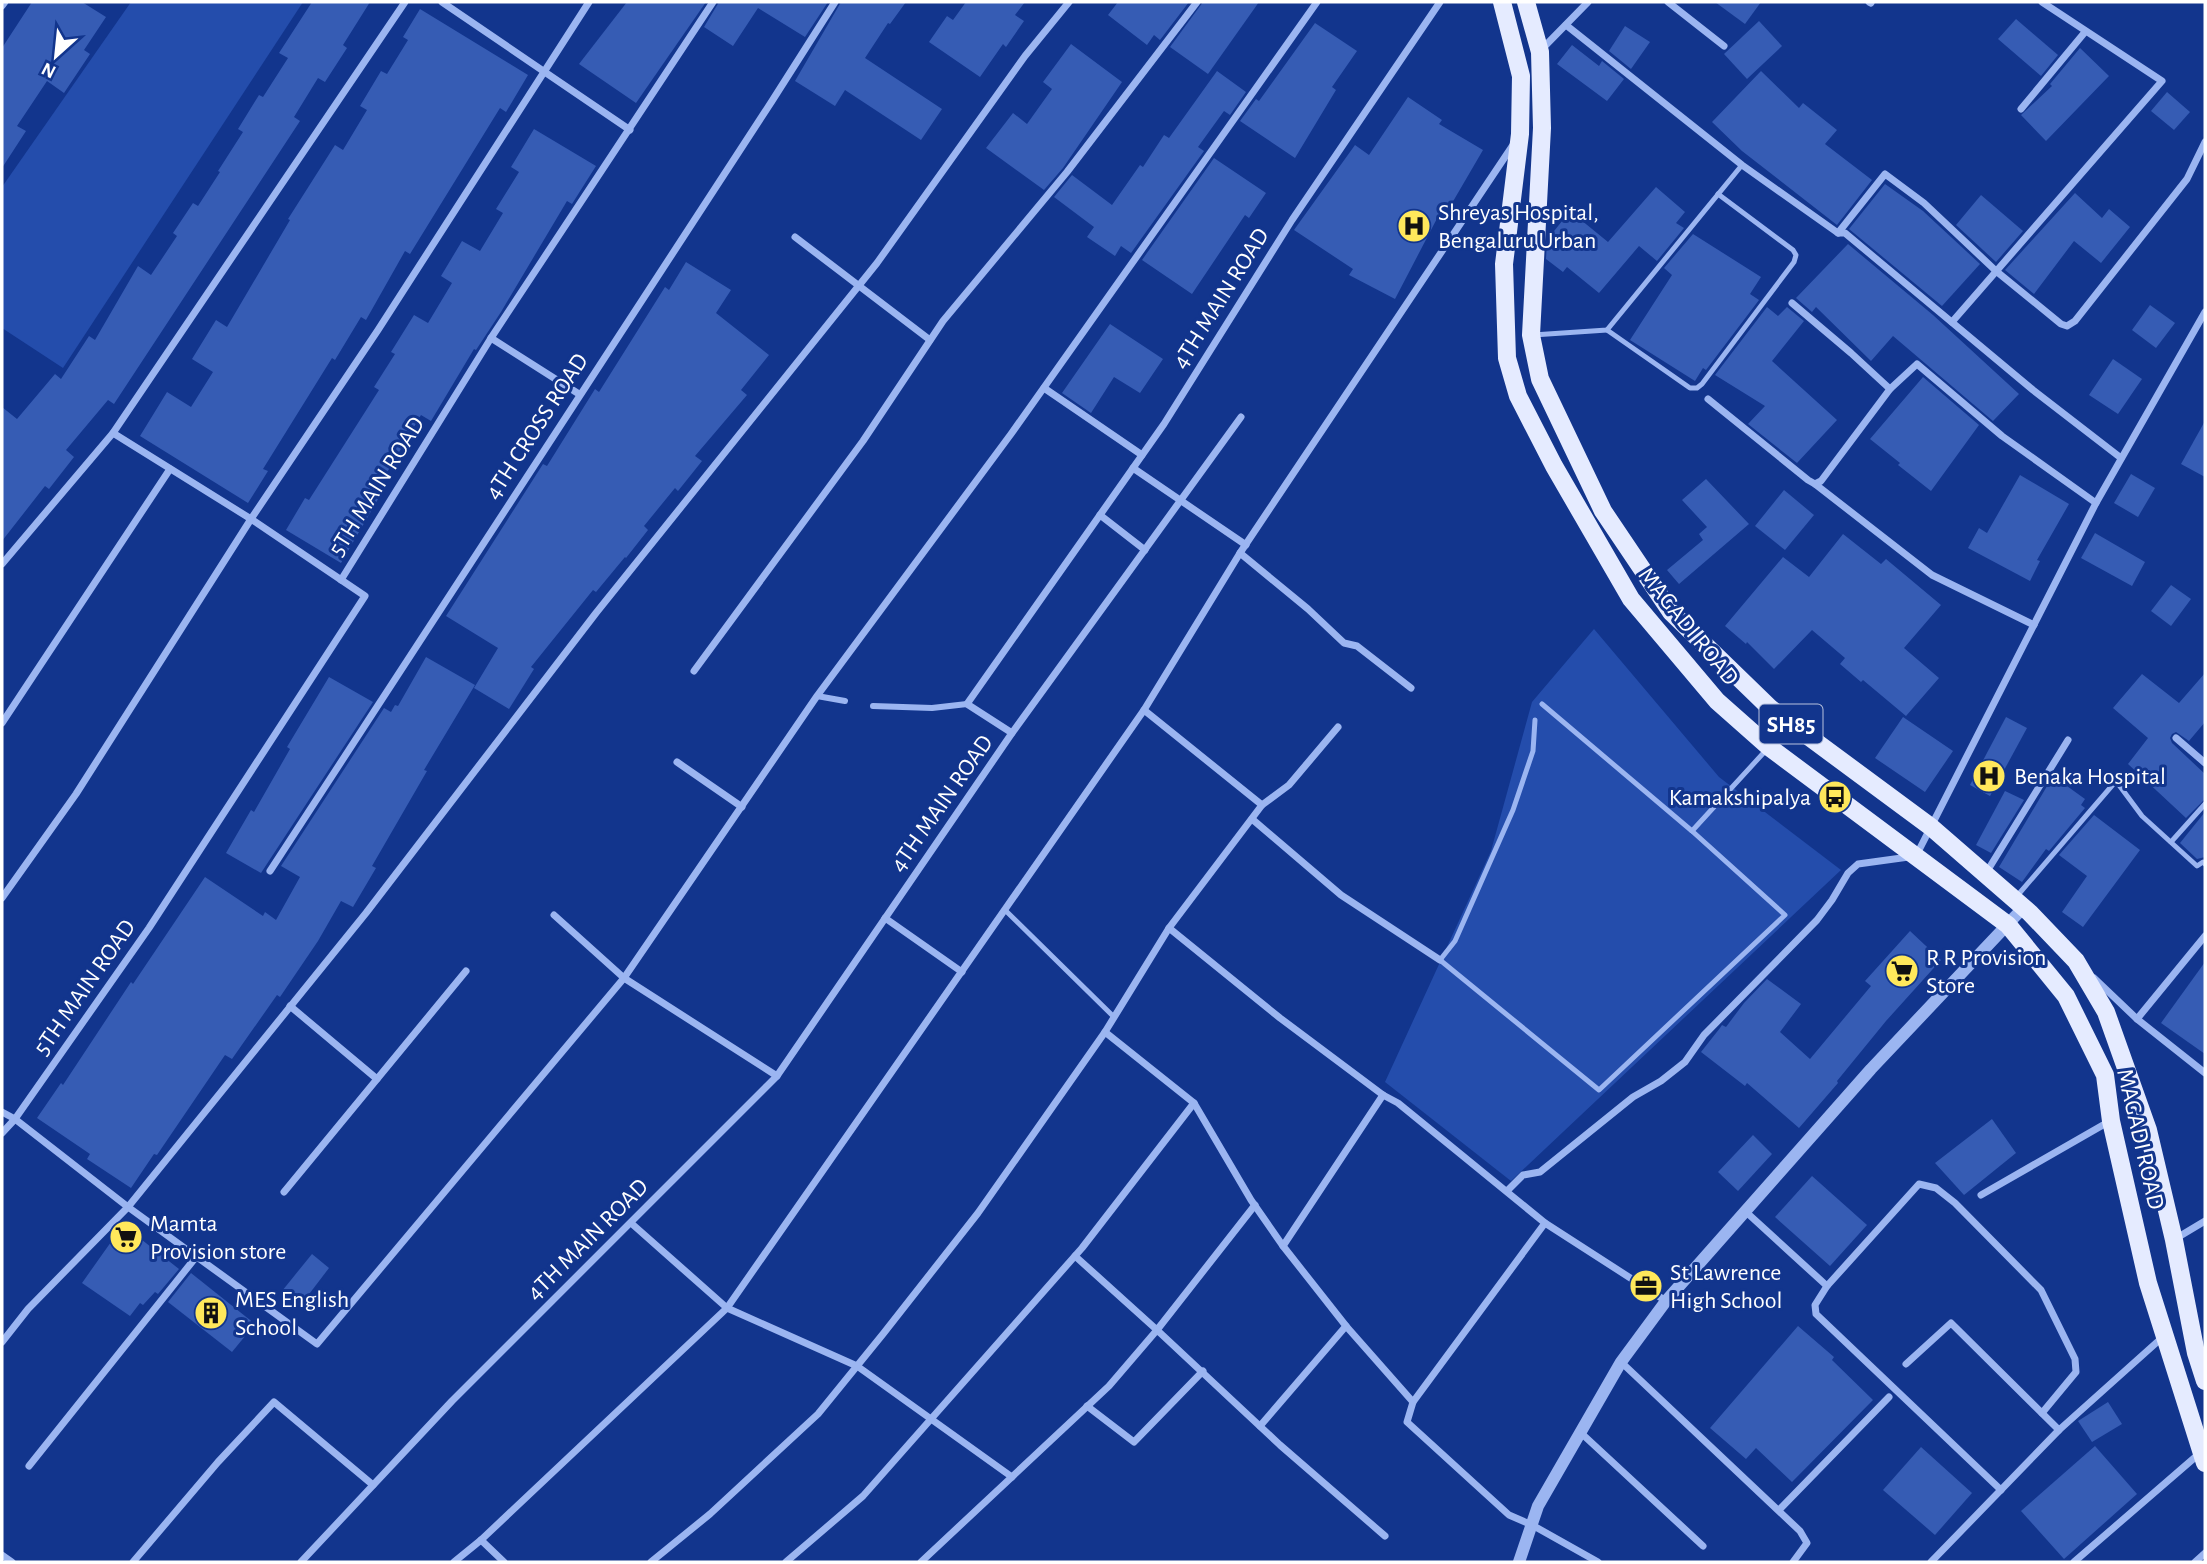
<svg xmlns="http://www.w3.org/2000/svg" width="2207" height="1564" viewBox="0 0 2207 1564" font-family="'Alegreya Sans',sans-serif">
  <style>
    .green { fill: #244dac }
    .building { fill: #365cb4 }
    .lines { fill: none; stroke-linecap: round; stroke-linejoin: round }
    .service { stroke: #9bb5f1; stroke-width: 5 }
    .pedestrian { stroke: #9bb5f1; stroke-width: 6 }
    .minor { stroke: #9bb5f1; stroke-width: 7 }
    .tertiary { stroke: #9bb5f1; stroke-width: 12 }
    .primary { stroke: #e5ebff; stroke-width: 18 }
    .labels { text-anchor: middle; stroke-width: 6; stroke-linejoin: round; paint-order: stroke }
    .shield { fill: #12358d; stroke: #b8c2dd; stroke-width: 2 }
    .shield-label { font-size: 23px; font-weight: bold; fill: #fff }
    .poi-label { font-size: 24px; fill: #fff; stroke: #12358d; text-anchor: start }
    .street-label { font-size: 24px; fill: #fff; stroke: #12358d }
  </style>
  <rect width="100%" height="100%" fill="#12358d"/>
  <g class="green">
    <polygon points="131,2 303,2 63,368 2,328 2,187"/>
    <polygon points="1594,629 1719,777 1841,870 1511,1181 1385,1082 1491,851 1532,702"/>
  </g>
  <g class="building">
    <polygon points="32,2 82,2 106,17 84,50 90,54 64,93 47,81 17,126 26,131 2,168 2,48"/>
    <polygon points="312,2 370,2 343,45 347,48 325,82 318,78 294,117 300,121 114,404 108,400 66,450 74,457 49,489 45,486 2,541 2,407 17,419 55,374 61,379 89,336 95,340 138,266 151,275 177,236 173,233 193,203 198,206 220,172 218,171 243,132 238,129 259,95 263,97 288,58 279,53"/>
    <polygon points="627,2 706,2 636,103 579,64"/>
    <polygon points="719,2 828,2 805,37 758,8 733,46 704,27"/>
    <polygon points="841,2 906,2 890,24 888,23 865,58 942,109 921,140 845,90 835,106 795,81"/>
    <polygon points="966,2 1025,2 1015,15 1024,21 1006,47 1003,44 980,77 929,42 947,16 953,20"/>
    <polygon points="1118,2 1189,2 1160,40 1154,35 1147,45 1108,15"/>
    <polygon points="1203,2 1259,2 1208,74 1170,47"/>
    <polygon points="1715,2 1761,2 1745,24"/>
    <polygon points="420,9 528,75 506,112 500,108 410,254 405,251 366,320 361,317 335,360 332,358 263,469 268,471 248,503 140,436 167,392 191,407 213,372 192,359 216,320 227,327 290,220 288,219 335,145 343,150 367,110 360,106 381,71 387,74 408,40 403,37"/>
    <polygon points="2016,19 2058,55 2041,76 1998,39"/>
    <polygon points="1759,21 1782,46 1747,79 1724,54"/>
    <polygon points="1315,23 1357,51 1332,87 1336,90 1295,158 1240,121 1256,99 1259,101"/>
    <polygon points="1625,26 1650,42 1631,69 1609,51"/>
    <polygon points="1071,44 1122,82 1063,168 1044,190 986,148 1013,113 1027,124 1052,89 1043,82"/>
    <polygon points="1572,45 1599,66 1602,61 1624,79 1607,101 1557,64"/>
    <polygon points="2080,48 2109,76 2046,141 2021,115 2052,86 2050,84"/>
    <polygon points="1217,71 1246,92 1230,115 1224,111 1198,147 1204,151 1131,253 1121,246 1115,256 1087,237 1094,227 1054,197 1072,175 1112,205 1140,165 1143,167 1164,135 1169,138"/>
    <polygon points="1761,71 1799,108 1803,103 1837,130 1825,144 1872,180 1837,225 1742,151 1712,122"/>
    <polygon points="2167,92 2190,112 2174,130 2151,111"/>
    <polygon points="1408,97 1442,120 1439,124 1483,150 1448,210 1443,207 1395,299 1349,275 1353,269 1294,230 1355,145 1369,155"/>
    <polygon points="534,129 596,166 572,204 567,201 501,312 476,350 474,349 431,421 421,415 376,491 381,494 341,563 286,530 305,498 309,500 379,390 374,387 395,354 391,352 414,315 428,323 452,283 441,276 462,241 480,251 503,213 496,209 519,172 511,167"/>
    <polygon points="1214,158 1266,193 1249,218 1245,215 1192,294 1142,260"/>
    <polygon points="1885,184 1923,211 1980,264 1942,306 1849,229"/>
    <polygon points="1656,187 1685,212 1676,223 1684,228 1657,261 1639,246 1599,293 1567,267 1563,272 1546,259 1547,240 1570,211 1608,242"/>
    <polygon points="2075,193 2102,218 2109,209 2130,227 2101,263 2074,241 2034,294 2005,270"/>
    <polygon points="1981,195 2023,231 1996,262 1956,225"/>
    <polygon points="1693,234 1761,277 1750,294 1759,300 1706,370 1703,368 1695,381 1630,340 1672,275 1664,268"/>
    <polygon points="1848,244 1933,315 2019,394 1993,421 1893,336 1871,361 1816,307 1812,312 1796,298"/>
    <polygon points="686,262 731,290 716,313 769,355 741,390 747,395 695,456 702,461 678,491 675,488 644,526 648,530 626,558 625,557 596,592 593,590 531,667 534,669 509,709 474,688 498,648 446,616 543,464 547,466 595,389 599,392 665,287 669,290"/>
    <polygon points="2150,305 2175,323 2156,348 2132,330"/>
    <polygon points="1767,307 1778,316 1787,307 1804,321 1772,361 1837,420 1797,463 1748,424 1765,406 1715,375"/>
    <polygon points="1110,324 1163,359 1140,393 1114,377 1091,413 1062,393"/>
    <polygon points="2113,359 2142,379 2118,414 2089,395"/>
    <polygon points="1923,377 1979,425 1931,491 1898,465 1900,463 1870,439"/>
    <polygon points="2205,421 2205,477 2181,464"/>
    <polygon points="2131,474 2155,488 2138,517 2114,503"/>
    <polygon points="2020,475 2069,504 2037,560 2040,561 2030,581 1968,548 1979,528 1987,533"/>
    <polygon points="1706,479 1749,524 1679,584 1667,570 1703,540 1699,534 1707,527 1682,500"/>
    <polygon points="1784,490 1814,515 1785,550 1755,526"/>
    <polygon points="2095,533 2145,562 2132,586 2081,558"/>
    <polygon points="1843,534 1881,564 1886,559 1941,605 1904,648 1939,678 1906,716 1863,680 1861,682 1840,664 1845,658 1812,630 1774,669 1747,642 1746,644 1725,626 1783,557 1809,577"/>
    <polygon points="2171,585 2191,599 2171,626 2151,611"/>
    <polygon points="426,657 475,685 424,770 427,771 372,866 376,868 353,907 341,901 318,941 280,997 277,995 232,1059 225,1055 157,1155 154,1154 131,1188 87,1159 90,1154 37,1118 61,1083 63,1085 131,982 133,984 205,877 263,916 265,912 276,920 300,877 281,866 384,708 391,712 395,705 398,706"/>
    <polygon points="2205,673 2205,722 2189,741 2176,732 2172,734 2170,738 2172,743 2205,774 2205,799 2186,818 2128,764 2148,738 2113,708 2142,674 2179,703"/>
    <polygon points="329,677 373,702 261,873 226,853 251,810 254,812 290,749 287,747"/>
    <polygon points="1903,717 1953,751 1925,792 1875,758"/>
    <polygon points="2006,717 2027,728 1990,796 1970,785"/>
    <polygon points="2053,776 2085,799 2081,805 2085,808 2049,851 2046,849 2022,882 1999,867"/>
    <polygon points="2005,791 2024,800 1991,853 1976,845"/>
    <polygon points="2205,812 2205,857 2197,859 2180,843"/>
    <polygon points="2094,815 2140,850 2083,927 2062,912 2087,876 2059,855"/>
    <polygon points="1910,931 1941,960 1886,1021 1837,1081 1838,1083 1799,1128 1747,1083 1745,1086 1701,1052 1720,1028 1722,1025 1726,1027 1744,1003 1767,979 1801,1004 1780,1032 1810,1059 1871,986 1865,981"/>
    <polygon points="2205,962 2205,1054 2161,1023"/>
    <polygon points="1992,1119 2016,1153 1964,1195 1935,1163"/>
    <polygon points="1753,1135 1772,1154 1738,1191 1718,1172"/>
    <polygon points="1812,1176 1867,1225 1830,1266 1775,1217"/>
    <polygon points="123,1225 179,1269 158,1294 155,1292 143,1305 140,1303 130,1316 82,1283"/>
    <polygon points="312,1254 329,1268 300,1306 282,1291"/>
    <polygon points="191,1273 255,1324 232,1352 168,1302"/>
    <polygon points="1798,1326 1834,1357 1832,1360 1873,1400 1792,1482 1756,1448 1746,1459 1710,1428"/>
    <polygon points="2108,1402 2122,1424 2092,1442 2078,1421"/>
    <polygon points="2095,1446 2137,1494 2064,1559 2021,1511"/>
    <polygon points="1921,1447 1972,1493 1935,1535 1883,1490"/>
  </g>
  <g class="lines">
    <g class="service">
      <polyline points="1607,330 1690,388 1697,388 1702,384 1794,262 1796,255 1793,250 1718,194"/>
      <polyline points="1533,335 1607,330 1742,165"/>
      <polyline points="1535,720 1533,751 1513,810 1455,941 1440,960 1599,1090 1785,915 1692,831 1542,704"/>
      <polyline points="1692,831 1768,748"/>
      <polyline points="2171,842 2205,804"/>
      <polyline points="2017,896 2116,781 2142,816 2197,866 2203,862 2205,864"/>
      <polyline points="1005,910 1114,1017"/>
    </g>
    <g class="pedestrian">
      <polyline points="817,696 845,701"/>
      <polyline points="873,706 932,708 967,704"/>
    </g>
    <g class="minor">
      <polyline points="442,2 630,130"/>
      <polyline points="1668,2 1724,46"/>
      <polyline points="1869,2 1871,3"/>
      <polyline points="2,6 5,2"/>
      <polyline points="1566,25 1742,165 1838,233 1845,233 2033,390 2121,458"/>
      <polyline points="1542,49 1588,2"/>
      <polyline points="2021,109 2085,32"/>
      <polyline points="1838,233 1885,174 1924,203 1996,271 2061,324 2067,326 2075,321 2187,179 2205,142"/>
      <polyline points="795,237 930,340"/>
      <polyline points="1792,303 1851,353 1890,389"/>
      <polyline points="1952,322 2162,81 2042,2"/>
      <polyline points="491,338 579,394"/>
      <polyline points="1044,388 1142,455"/>
      <polyline points="1708,399 1808,480 1815,484 1932,575 2034,625"/>
      <polyline points="1133,468 1246,545"/>
      <polyline points="1815,484 1821,481 1890,389 1917,364 2002,436 2096,503"/>
      <polyline points="1100,515 1145,550"/>
      <polyline points="1240,553 1308,609 1344,643 1357,646 1411,688"/>
      <polyline points="2,564 113,433 405,2"/>
      <polyline points="341,580 491,338 713,2"/>
      <polyline points="694,671 863,441 943,321 1067,172 1197,2"/>
      <polyline points="2,723 170,469"/>
      <polyline points="1012,733 1241,417"/>
      <polyline points="2176,738 2205,763"/>
      <polyline points="677,762 742,807"/>
      <polyline points="1262,805 1289,785 1338,727"/>
      <polyline points="1252,819 1341,895 1440,960"/>
      <polyline points="270,871 772,101 835,2"/>
      <polyline points="1986,873 2068,740"/>
      <polyline points="2,898 76,794 251,519 378,330 589,2"/>
      <polyline points="554,915 624,978 777,1076"/>
      <polyline points="885,918 962,972"/>
      <polyline points="1169,928 1280,1018 1383,1095 1398,1103 1545,1223 1666,1301"/>
      <polyline points="2094,978 2137,1019 2205,1073"/>
      <polyline points="290,1006 377,1079"/>
      <polyline points="2137,1019 2205,936"/>
      <polyline points="1105,1032 1194,1103 1251,1200 1283,1246 1346,1326 1413,1402 1407,1422 1509,1515 1532,1525 1598,1562"/>
      <polyline points="2,1112 15,1119 128,1207 317,1344 624,978 817,696 1011,434 1317,2"/>
      <polyline points="2,1133 15,1119 149,928 365,596 251,519 113,433"/>
      <polyline points="1507,1191 1523,1175 1540,1172 1633,1097 1661,1081 1685,1062 1704,1035 1817,920 1832,900 1848,873 1858,864 1916,856 2096,503 2205,312"/>
      <polyline points="284,1192 466,971"/>
      <polyline points="1981,1195 2110,1121"/>
      <polyline points="1745,1211 1827,1286"/>
      <polyline points="631,1223 727,1308 857,1366 1012,1477"/>
      <polyline points="2175,1239 2205,1221"/>
      <polyline points="1283,1246 1383,1095"/>
      <polyline points="1075,1256 1157,1330 1255,1205"/>
      <polyline points="2,1342 28,1309 128,1207 366,913 596,613 877,263 1025,56 1069,2"/>
      <polyline points="1621,1362 1800,1531 1807,1543 1793,1562"/>
      <polyline points="1906,1364 1951,1323 2059,1430"/>
      <polyline points="1413,1402 1545,1223"/>
      <polyline points="1087,1406 1134,1442 1203,1371"/>
      <polyline points="1260,1426 1346,1326"/>
      <polyline points="1580,1432 1703,1546"/>
      <polyline points="29,1466 196,1257"/>
      <polyline points="2001,1490 1816,1314 1815,1305 1827,1286 1919,1184 1936,1188 1955,1203 2041,1290 2075,1359 2076,1372 2042,1413"/>
      <polyline points="1779,1510 1889,1397"/>
      <polyline points="481,1540 504,1562"/>
      <polyline points="2,1555 12,1562"/>
      <polyline points="133,1562 218,1462 274,1402 373,1485"/>
      <polyline points="301,1562 452,1401 777,1076 1012,733 967,704 1164,424 1292,220 1440,2"/>
      <polyline points="454,1562 481,1540 727,1308 1144,710 1240,553 1513,145"/>
      <polyline points="651,1562 710,1514 818,1414 883,1334 978,1213 1105,1032 1169,928 1262,805 1144,710"/>
      <polyline points="786,1562 863,1496 1082,1248 1194,1103"/>
      <polyline points="921,1562 1109,1386 1157,1330 1280,1445 1385,1536"/>
      <polyline points="1931,1562 2059,1430 2165,1335"/>
      <polyline points="2074,1562 2200,1453"/>
      <polyline points="2195,1562 2205,1553"/>
    </g>
    <polyline class="tertiary" points="1519,1562 1538,1506 1621,1362 1666,1301 1871,1069 2024,907"/>
    <g class="primary">
      <polyline points="1502,2 1521,76 1520,134 1504,264 1507,358 1518,396 1554,466 1631,599 1717,701 1769,747 2008,925 2066,996 2105,1075 2111,1121 2148,1283 2205,1463"/>
      <polyline points="1526,2 1540,52 1542,128 1531,335 1540,379 1603,511 1671,612 1770,708 1931,827 2030,913 2076,961 2106,1012 2148,1130 2174,1240 2196,1353 2205,1381"/>
    </g>
  </g>
  <defs>
    <symbol id="hospital-disc" viewBox="-11 -11 22 22"><circle r="9.5" fill="#ffe85b" stroke="#12358d"/><path d="M-5-5h3v3.5h4V-5h3V5h-3V1.5h-4V5h-3Z" fill="#111"/></symbol>
    <symbol id="bus-disc" viewBox="-11 -11 22 22"><circle r="9.5" fill="#ffe85b" stroke="#12358d"/><path d="M-5-6H5V4H4V6H2V4H-2V6H-4V4H-5ZM-3.5-4V0h7V-4ZM-3.5 1.2v1.5H-2V1.2ZM2 1.2v1.5H3.5V1.2Z" fill="#111"/></symbol>
    <symbol id="supermarket-disc" viewBox="-11 -11 22 22"><circle r="9.5" fill="#ffe85b" stroke="#12358d"/><path d="M-6-5.5h2.5l.6 2H6L4.5 2H-2.5L-4.4-4H-6ZM-1.5 3.2a1.3 1.3 0 1 0 .1 0ZM3 3.2a1.3 1.3 0 1 0 .1 0Z" fill="#111"/></symbol>
    <symbol id="office-disc" viewBox="-11 -11 22 22"><circle r="9.5" fill="#ffe85b" stroke="#12358d"/><path d="M-6-3h4V-5.5h4V-3h4V5H-6ZM-1-4.5V-3h2v-1.5ZM-6 0V1H6V0Z" fill="#111"/></symbol>
    <symbol id="building-disc" viewBox="-11 -11 22 22"><circle r="9.5" fill="#ffe85b" stroke="#12358d"/><path d="M-4-6H4V6H1V3H-1V6H-4ZM-2.5-4.3h1.7v1.8h-1.7ZM.8-4.3h1.7v1.8H.8ZM-2.5-1h1.7V.8h-1.7ZM.8-1h1.7V.8H.8Z" fill="#111"/></symbol>
  </defs>
  <g fill-rule="evenodd">
    <use href="#hospital-disc" x="1395" y="207" width="38" height="38"/>
    <use href="#hospital-disc" x="1970" y="757" width="38" height="38"/>
    <use href="#bus-disc" x="1816" y="778" width="38" height="38"/>
    <use href="#supermarket-disc" x="1883" y="952" width="38" height="38"/>
    <use href="#supermarket-disc" x="107" y="1218" width="38" height="38"/>
    <use href="#office-disc" x="1627" y="1267" width="38" height="38"/>
    <use href="#building-disc" x="192" y="1294" width="38" height="38"/>
  </g>
  <g class="labels">
    <rect class="shield" x="1759.5" y="704.5" width="63" height="39" rx="5"/>
    <g class="shield-label">
      <text x="1791" y="732">SH85</text>
    </g>
    <g class="poi-label">
      <text x="1438" y="220">Shreyas Hospital,<tspan x="1438" dy="28">Bengaluru Urban</tspan></text>
      <text x="2014" y="784">Benaka Hospital</text>
      <text x="1811" y="805" text-anchor="end">Kamakshipalya</text>
      <text x="1926" y="965">R R Provision<tspan x="1926" dy="28">Store</tspan></text>
      <text x="150" y="1231">Mamta<tspan x="150" dy="28">Provision store</tspan></text>
      <text x="1670" y="1280">St Lawrence<tspan x="1670" dy="28">High School</tspan></text>
      <text x="235" y="1307">MES English<tspan x="235" dy="28">School</tspan></text>
    </g>
    <g class="street-label">
      <text transform="translate(1220 298) rotate(-58)" y="8">4TH MAIN ROAD</text>
      <text transform="translate(536 426) rotate(-57)" y="8">4TH CROSS ROAD</text>
      <text transform="translate(376 486) rotate(-58)" y="8">5TH MAIN ROAD</text>
      <text transform="translate(1689 626) rotate(51)" y="8">MAGADI ROAD</text>
      <text transform="translate(941 803) rotate(-55)" y="8">4TH MAIN ROAD</text>
      <text transform="translate(84 987) rotate(-55)" y="8">5TH MAIN ROAD</text>
      <text transform="translate(2141 1139) rotate(77)" y="8">MAGADI ROAD</text>
      <text transform="translate(587 1239) rotate(-45)" y="8">4TH MAIN ROAD</text>
    </g>
  </g>
  <rect width="2207" height="1564" fill="none" stroke="#ffffff" stroke-width="7"/>
  <g transform="translate(56 56) rotate(207)" stroke="#12358d" stroke-width="5" paint-order="stroke">
  <path d="M0-5L12 26L0 18L-12 26Z" fill="#ffffff"/>
  <text y="-10" font-size="19" font-weight="bold" text-anchor="middle" fill="#ffffff">N</text>
  </g>
</svg>
